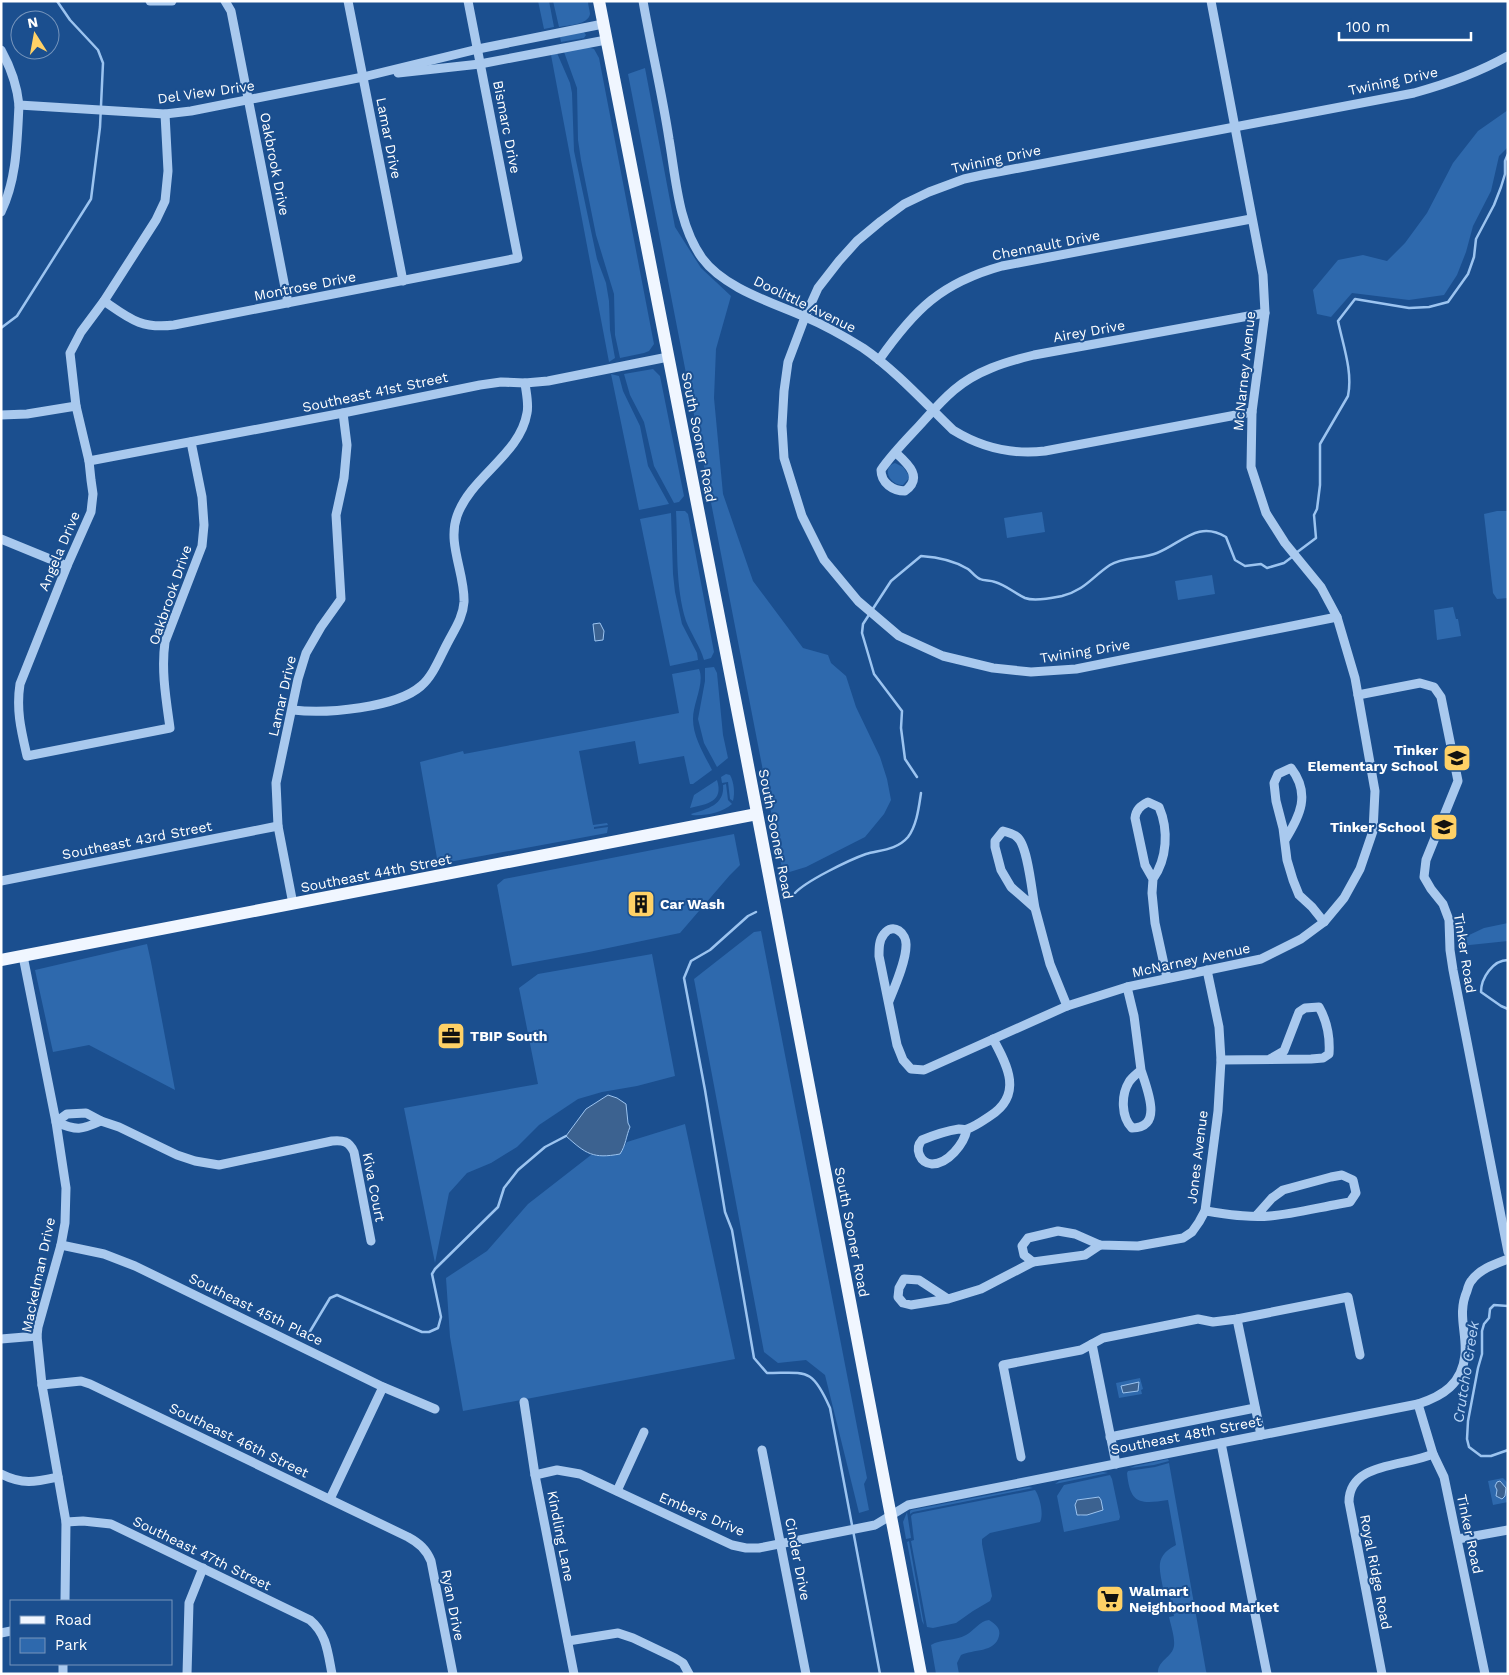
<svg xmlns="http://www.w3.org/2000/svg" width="1509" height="1675" viewBox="0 0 1509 1675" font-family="'Work Sans',sans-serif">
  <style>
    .green { fill: #2e69ad; fill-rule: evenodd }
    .water { fill: #3c6290; stroke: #9cc4f0 }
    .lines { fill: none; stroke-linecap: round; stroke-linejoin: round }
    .stream { stroke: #9cc4f0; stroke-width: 2.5 }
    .minor { stroke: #a9c9ee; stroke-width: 9 }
    .major { stroke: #f0f6ff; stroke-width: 12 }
    .labels { text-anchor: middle; stroke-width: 4; stroke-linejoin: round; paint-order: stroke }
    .street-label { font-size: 14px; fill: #fff; stroke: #1b4f8f }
    .poi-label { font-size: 14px; font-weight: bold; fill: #fff; stroke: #1b4f8f; text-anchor: start }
    .water-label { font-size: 15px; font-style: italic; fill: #b5d3f5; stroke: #1b4f8f }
  </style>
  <rect width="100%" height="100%" fill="#1b4f8f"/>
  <g class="green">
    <polygon points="538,1 549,1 554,27 544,29"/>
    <path d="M 553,1 L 588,1 C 588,5 590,11 590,14 C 588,25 568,25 559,27 Z"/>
    <polygon points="583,31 586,35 584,38 561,42 560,37"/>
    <polygon points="587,47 594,49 599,58 653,339 654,344 649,351 644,353 620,358 615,335 614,294 596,235 581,160 578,140 577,88 564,52"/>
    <polygon points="557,53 570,83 572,93 574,151 597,259 606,283 609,301 610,330 615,358 609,362 551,55"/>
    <polygon points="645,68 675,227 701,268 731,296 716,349 714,398 723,494 753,581 803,648 828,655 831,663 846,676 856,707 880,757 887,779 891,800 884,814 865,837 806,867 783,874 628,74"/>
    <polygon points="1508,110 1508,147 1499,156 1491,191 1473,226 1466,252 1457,275 1444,295 1409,300 1352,293 1331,317 1317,314 1313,290 1338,260 1363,255 1387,261 1405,243 1427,213 1453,163 1478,131"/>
    <polygon points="653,369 660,376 684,496 679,502 674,503 654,466 644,422 630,395 624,374"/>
    <polygon points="611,374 619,376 623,391 640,426 648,466 669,504 639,510"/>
    <path d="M 895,463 L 903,467 L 910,477 L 903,485 C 891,486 880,468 895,463 Z"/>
    <path d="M 676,511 L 685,511 L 688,514 L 714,652 L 711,658 L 704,660 C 700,646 691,634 686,621 C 675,585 678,548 676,511 Z"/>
    <polygon points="1497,511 1508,511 1508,598 1497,599 1493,593 1484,514"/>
    <polygon points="1042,512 1045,532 1007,538 1004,518"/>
    <polygon points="671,513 673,574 675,592 682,624 697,653 698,660 670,666 640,519"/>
    <polygon points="1212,575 1215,594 1178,600 1175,581"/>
    <polygon points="1453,607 1456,619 1458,619 1461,636 1437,640 1434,610"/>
    <polygon points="714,667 717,673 723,735 728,758 717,767 704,743 698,719 705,681 705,668"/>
    <path d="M 699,669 C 705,683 693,703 693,719 C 693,737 704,754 712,770 L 693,784 L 690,784 L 684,756 L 639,764 L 635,741 L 579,751 L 593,825 L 607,823 L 608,825 L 594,827 L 594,829 L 608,827 L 607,833 L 438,864 L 420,762 L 463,751 L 464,754 L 679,713 L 672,674 Z"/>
    <path d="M 726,774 L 730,775 C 734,782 735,793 733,801 L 730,799 L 728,782 L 722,783 L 721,777 Z"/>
    <path d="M 717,780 C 724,802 707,804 690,808 L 694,795 Z"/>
    <path d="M 726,784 L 728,800 L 732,804 C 722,813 705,816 692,815 L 691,814 C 707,809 725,805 723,785 Z"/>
    <polygon points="734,834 740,865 730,875 680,933 589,952 512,966 497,885 504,879"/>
    <polygon points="1508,923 1508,941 1460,946 1467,936 1484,928"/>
    <polygon points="761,931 867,1478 864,1484 869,1510 859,1513 825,1375 806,1360 778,1363 764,1352 694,979 754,932"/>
    <polygon points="147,944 151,962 175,1090 89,1045 53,1052 35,970"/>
    <polygon points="652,954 675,1076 637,1086 602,1092 578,1099 539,1125 517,1147 491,1163 467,1173 449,1193 435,1263 404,1108 538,1084 519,988 538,974"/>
    <polygon points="685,1124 735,1359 463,1411 450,1337 446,1278 487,1251 528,1204 591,1155 600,1156 620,1154 627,1142"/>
    <polygon points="1140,1378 1143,1389 1141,1390 1142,1394 1119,1398 1116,1383"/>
    <polygon points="1168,1459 1169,1461 1154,1465 1130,1468 1135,1466"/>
    <path d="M 1169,1463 L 1206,1671 L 1207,1674 L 1158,1674 C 1157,1660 1172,1658 1174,1646 C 1175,1637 1171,1626 1169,1617 L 1174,1616 L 1168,1587 L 1163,1588 C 1159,1567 1155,1556 1176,1545 L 1168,1500 C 1141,1504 1130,1505 1127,1473 L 1128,1471 L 1155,1467 Z"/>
    <polygon points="1103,1472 1108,1473 1055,1484 1059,1481"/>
    <path d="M 1110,1475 L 1112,1479 L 1120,1517 L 1119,1520 L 1064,1532 L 1057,1496 L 1064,1485 ZM 1096,1497 L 1100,1498 L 1103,1510 L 1080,1516 L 1075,1502 L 1077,1500 Z"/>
    <polygon points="1503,1478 1508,1483 1508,1502 1493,1505 1488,1481"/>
    <polygon points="1029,1487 1033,1488 913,1512 910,1514 910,1511 911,1510"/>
    <path d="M 1035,1490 C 1040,1497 1044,1514 1040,1522 L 990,1533 L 982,1539 L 982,1544 L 992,1596 L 990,1601 L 973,1611 L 956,1623 L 933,1628 L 927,1627 L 911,1541 L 914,1540 L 911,1516 L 913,1514 Z"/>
    <polygon points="907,1512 911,1538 906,1539 903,1522"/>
    <polygon points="909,1541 924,1625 922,1621 907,1542"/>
    <path d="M 989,1620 C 995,1624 1001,1628 999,1636 C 995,1653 973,1649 961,1655 L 957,1663 L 959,1674 L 936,1674 L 931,1645 C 941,1639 955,1641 966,1635 C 974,1631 979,1621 989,1620 Z"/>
  </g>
  <g class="water">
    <polygon points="600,623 604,631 603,640 595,641 593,624"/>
    <path d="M 608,1095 L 617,1098 L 626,1104 L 628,1123 L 630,1127 C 626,1136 626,1145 620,1154 C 593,1159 586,1154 566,1136 L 586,1109 Z"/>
    <polygon points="1139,1382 1138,1391 1123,1393 1121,1386"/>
    <polygon points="1500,1481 1506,1488 1505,1496 1502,1499 1496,1496 1497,1490 1495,1486 1497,1482"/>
    <polygon points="1099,1497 1101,1500 1103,1510 1087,1515 1077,1515 1075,1505 1077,1500"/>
  </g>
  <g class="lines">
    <g class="stream">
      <polyline points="1,328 17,316 91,199 100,127 103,63 98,50 70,20 57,1"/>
      <path d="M 1296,553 L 1316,538 L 1314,515 L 1317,509 L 1320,485 L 1320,444 L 1348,396 C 1353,372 1343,345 1338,321 L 1355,299 L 1409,308 L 1429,307 L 1448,302 L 1468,274 L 1474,257 L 1476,239 L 1494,205 L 1501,187 L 1505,174 L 1505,161 L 1508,154"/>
      <path d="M 917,777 L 905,759 L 901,728 L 902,711 L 874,674 L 862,633 L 863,624 L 891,581 L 921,556 C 936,557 955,561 968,569 C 972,572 975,577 980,579 C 984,581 990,580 995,582 C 1006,585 1014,593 1025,598 C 1035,602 1052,598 1062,596 C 1085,590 1092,577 1110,565 C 1123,557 1143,559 1157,553 C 1182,543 1198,520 1226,537 L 1235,560 L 1245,566 L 1261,564 L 1267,568 L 1284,563 L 1292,557"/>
      <path d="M 795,893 C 806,881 849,860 866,854 C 880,850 897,850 908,837 C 917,825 919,806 921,793"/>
      <path d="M 756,912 L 748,916 L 710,950 L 691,961 L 684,978 L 705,1090 L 725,1212 L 732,1230 L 754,1358 L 767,1373 C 807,1373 812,1367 830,1408 L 880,1674"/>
      <path d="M 1508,960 C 1493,960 1481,978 1481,992 L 1501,1006 L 1508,1009"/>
      <polyline points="1508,1306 1494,1305 1490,1309 1489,1318 1484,1324 1482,1331 1482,1354 1478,1368 1468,1421 1467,1439 1469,1447 1481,1456 1491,1456 1508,1450"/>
      <polyline points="306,1338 330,1298 337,1295 422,1332 429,1332 438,1328 441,1317 432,1274 435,1269 498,1207 504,1188 518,1170 545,1147 566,1136"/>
    </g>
    <g class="minor">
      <polyline points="150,1 172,1"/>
      <polyline points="225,1 231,11 288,303"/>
      <polyline points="348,1 403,281"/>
      <path d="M 643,1 C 651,47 662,93 669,139 C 676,179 678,224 702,258 C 724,288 771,302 803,316 C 824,325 844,336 863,348 C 894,369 926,404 953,430 C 982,448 1011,455 1045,451 L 1252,412"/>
      <path d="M 1,50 C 11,68 17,85 19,105 L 165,114 L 191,111 L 363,77 L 478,49 L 603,24"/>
      <polyline points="398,73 480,64 606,40"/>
      <path d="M 165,114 L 168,171 L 165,201 L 156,220 L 104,301 L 81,332 L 70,353 L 76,406 L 89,461 L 91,480 L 93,494 L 91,512 L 67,566 L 20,684 C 16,710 21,730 27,756 L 170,728 C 166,699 161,670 165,642 L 202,546 L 204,525 L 202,497 L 191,442"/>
      <path d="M 1,212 C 17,179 17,142 19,105"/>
      <path d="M 104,301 C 130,319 141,329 174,325 L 518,258 L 468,1"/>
      <path d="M 879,360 C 915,309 941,283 1002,266 L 1251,219"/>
      <polyline points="1,415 27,414 76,406"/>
      <path d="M 895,452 C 907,463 924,477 905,491 C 893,491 881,483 881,470 C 892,454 906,440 919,426 C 930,414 941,401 954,390 C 976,371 1005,362 1034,355 L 1265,313"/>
      <polyline points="89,461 343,413 480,385 501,382 525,383 548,381 668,357"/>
      <polyline points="1,539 67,566"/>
      <path d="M 1337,617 L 1076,669 L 1031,672 L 993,668 L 943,656 L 899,636 L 858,601 L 824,560 L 802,516 L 784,458 L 782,426 L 784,391 L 788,362 L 805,317 L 818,288 L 839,261 L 857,241 L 881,221 L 904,204 L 929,192 L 964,179 L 982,175 L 1414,93 C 1447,84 1478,73 1508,56"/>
      <polyline points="1358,695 1420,683 1434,687 1441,697 1458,781 1426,860 1424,877 1431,889 1443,904 1449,920 1450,950 1453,970 1508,1252"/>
      <path d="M 293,710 C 326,714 396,708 421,686 C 433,676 440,657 447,644 C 454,630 463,618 464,602 C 465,573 447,544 457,516 C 471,476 520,455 527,413 C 529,404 526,392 525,383"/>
      <path d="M 1285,840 C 1300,816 1311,794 1291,768 L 1278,774 L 1274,783 L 1276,801 L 1283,828 L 1287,860 L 1293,880 L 1299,895 L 1312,907 L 1324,922"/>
      <path d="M 1153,879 C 1167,859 1169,830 1159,807 L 1148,802 C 1140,806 1136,810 1135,818 L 1145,865 L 1153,879 L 1152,893 L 1155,923 L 1167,978"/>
      <polyline points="1,881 278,826"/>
      <polyline points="293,904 278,826 276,783 298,679 306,653 321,627 341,599 336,515 344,478 347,445 343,413"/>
      <path d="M 1035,908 C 1032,894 1028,845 1017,837 C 1014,834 1007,832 1003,831 L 995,841 L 995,847 L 1001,870 L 1011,887 L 1035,908 L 1050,964 L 1067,1006"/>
      <polyline points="23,956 56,1122 66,1188 65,1223 61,1245 38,1327 37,1336 42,1385 66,1522 65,1601"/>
      <path d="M 1127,987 L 1134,1016 L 1141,1070 C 1137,1074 1132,1077 1129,1082 C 1121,1095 1121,1117 1132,1128 C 1164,1128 1147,1089 1141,1070"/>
      <path d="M 889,1001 C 895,986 906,961 906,946 C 907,933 893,922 884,934 C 879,940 879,948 879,956 L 897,1045 L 903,1060 L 911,1069 L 924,1070 L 1067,1006 L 1127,987 L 1261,959 L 1301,939 L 1324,922 L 1344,898 L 1360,869 L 1373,831 L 1375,791 L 1355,678 L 1337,617 L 1321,587 L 1285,543 L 1266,513 L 1251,467 L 1252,412 L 1265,313 L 1263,275 L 1211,1"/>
      <path d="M 1221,1060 L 1311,1059 L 1323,1058 L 1329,1054 C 1330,1039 1327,1021 1319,1007 L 1305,1008 L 1299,1012 L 1284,1051 L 1270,1059"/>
      <path d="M 86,1113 L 101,1121 C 81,1130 77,1131 56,1122 L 67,1114 Z"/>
      <path d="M 101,1121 L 119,1127 L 177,1155 L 195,1161 L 219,1165 L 332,1141 C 343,1140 349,1141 354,1152 L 371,1241"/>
      <path d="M 967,1129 C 964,1144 948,1164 932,1164 C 920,1163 914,1149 922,1140 C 934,1135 946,1131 959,1129 C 962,1129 964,1130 967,1129 C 974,1127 984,1120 990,1116 C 1023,1095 1008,1066 993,1039"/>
      <path d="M 1205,1211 C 1227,1214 1248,1218 1270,1216 C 1293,1214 1317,1208 1339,1204 L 1350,1202 L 1356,1193 L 1353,1180 L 1342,1175 L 1331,1177 L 1283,1190 L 1272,1198 L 1256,1216"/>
      <polyline points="61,1245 104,1254 135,1266 383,1387 435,1409"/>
      <polyline points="1033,1262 1085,1255 1100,1245"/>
      <polyline points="948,1299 911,1305 903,1303 898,1297 899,1288 904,1279 919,1280 948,1299 981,1289 1033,1262 1024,1255 1022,1246 1028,1238 1058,1231 1075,1234 1100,1245 1138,1246 1183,1238 1192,1232 1199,1222 1205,1211 1218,1111 1221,1060 1219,1027 1207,970"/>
      <polyline points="1237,1319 1261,1435"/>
      <polyline points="1,1339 37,1336"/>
      <polyline points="1092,1344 1103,1338 1198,1319 1213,1322 1237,1319 1348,1297 1360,1355"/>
      <path d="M 42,1385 L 81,1381 L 90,1384 L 408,1537 C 419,1543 426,1549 431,1561 L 453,1674"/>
      <polyline points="524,1402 535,1475 574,1674"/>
      <polyline points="1418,1404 1433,1454 1444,1477 1485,1674"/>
      <polyline points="1110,1437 1255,1408"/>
      <polyline points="1221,1443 1267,1674"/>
      <polyline points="762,1450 806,1674"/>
      <polyline points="1021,1457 1003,1365 1081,1350 1092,1344 1116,1464"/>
      <path d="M 1,1474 C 23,1485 35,1482 58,1477"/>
      <path d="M 535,1475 L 557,1470 L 580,1474 L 732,1545 L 746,1548 L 759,1548 L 875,1525 L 908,1505 L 1418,1404 C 1443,1396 1462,1384 1465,1355 C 1467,1332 1457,1314 1467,1291 C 1468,1287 1469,1283 1472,1280 C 1480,1269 1495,1264 1508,1259"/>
      <polyline points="617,1491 644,1432"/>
      <polyline points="330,1499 383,1387"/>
      <path d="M 66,1522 L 83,1521 L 111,1524 L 310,1620 C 327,1634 328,1654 332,1674"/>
      <polyline points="1458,1539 1508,1530"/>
      <polyline points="1,1633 11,1631"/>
      <polyline points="568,1641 618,1633 633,1638 675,1658 683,1663 689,1674"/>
      <polyline points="63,1674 63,1664"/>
      <polyline points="187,1674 189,1603 203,1568"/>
      <path d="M 1382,1674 L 1349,1502 C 1349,1462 1404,1467 1433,1454"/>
    </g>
    <g class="major">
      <polyline points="599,1 746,755 921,1674"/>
      <polyline points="1,960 757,814"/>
    </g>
  </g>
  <defs>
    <symbol id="school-square" viewBox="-11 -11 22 22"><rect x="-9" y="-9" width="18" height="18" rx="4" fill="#ffd166" stroke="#1b4f8f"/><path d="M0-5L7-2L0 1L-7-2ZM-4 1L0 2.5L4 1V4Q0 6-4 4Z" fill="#111"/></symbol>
    <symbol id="building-square" viewBox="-11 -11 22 22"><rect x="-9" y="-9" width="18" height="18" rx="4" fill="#ffd166" stroke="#1b4f8f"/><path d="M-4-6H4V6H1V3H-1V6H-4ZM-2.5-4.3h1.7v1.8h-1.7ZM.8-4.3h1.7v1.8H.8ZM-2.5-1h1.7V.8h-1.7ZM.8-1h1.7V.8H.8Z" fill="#111"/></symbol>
    <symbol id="office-square" viewBox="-11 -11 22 22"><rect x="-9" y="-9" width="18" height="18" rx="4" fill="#ffd166" stroke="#1b4f8f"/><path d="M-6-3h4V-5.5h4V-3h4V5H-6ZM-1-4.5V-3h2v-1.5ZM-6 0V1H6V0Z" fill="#111"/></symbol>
    <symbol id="supermarket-square" viewBox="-11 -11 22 22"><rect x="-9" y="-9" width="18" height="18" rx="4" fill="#ffd166" stroke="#1b4f8f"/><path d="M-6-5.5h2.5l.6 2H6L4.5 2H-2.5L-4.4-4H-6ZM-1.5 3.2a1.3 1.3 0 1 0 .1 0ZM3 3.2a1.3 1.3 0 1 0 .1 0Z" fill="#111"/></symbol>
  </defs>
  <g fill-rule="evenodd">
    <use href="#school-square" x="1441" y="742" width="32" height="32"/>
    <use href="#school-square" x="1428" y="811" width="32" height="32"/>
    <use href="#building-square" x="625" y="888" width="32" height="32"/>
    <use href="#office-square" x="435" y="1020" width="32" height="32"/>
    <use href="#supermarket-square" x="1094" y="1583" width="32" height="32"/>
  </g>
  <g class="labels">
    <g class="street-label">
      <text transform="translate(1393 81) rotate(-12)" y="5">Twining Drive</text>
      <text transform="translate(206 92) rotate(-8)" y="5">Del View Drive</text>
      <text transform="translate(507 127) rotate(79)" y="5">Bismarc Drive</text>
      <text transform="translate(389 138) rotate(79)" y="5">Lamar Drive</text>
      <text transform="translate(996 159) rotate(-12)" y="5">Twining Drive</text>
      <text transform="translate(275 164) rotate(79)" y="5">Oakbrook Drive</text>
      <text transform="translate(1046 245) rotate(-11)" y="5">Chennault Drive</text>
      <text transform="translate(305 286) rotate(-11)" y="5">Montrose Drive</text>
      <text transform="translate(805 304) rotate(26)" y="5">Doolittle Avenue</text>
      <text transform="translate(1089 331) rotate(-10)" y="5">Airey Drive</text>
      <text transform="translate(1244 371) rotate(-84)" y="5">McNarney Avenue</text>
      <text transform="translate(375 392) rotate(-12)" y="5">Southeast 41st Street</text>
      <text transform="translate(699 437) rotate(79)" y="5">South Sooner Road</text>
      <text transform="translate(59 551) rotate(-67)" y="5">Angela Drive</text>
      <text transform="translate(170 595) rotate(-71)" y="5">Oakbrook Drive</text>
      <text transform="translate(1085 651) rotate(-9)" y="5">Twining Drive</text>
      <text transform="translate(282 696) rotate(-77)" y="5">Lamar Drive</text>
      <text transform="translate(776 834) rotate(79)" y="5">South Sooner Road</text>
      <text transform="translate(137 840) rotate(-11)" y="5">Southeast 43rd Street</text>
      <text transform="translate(376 873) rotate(-11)" y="5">Southeast 44th Street</text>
      <text transform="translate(1465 953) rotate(81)" y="5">Tinker Road</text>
      <text transform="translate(1191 960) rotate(-12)" y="5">McNarney Avenue</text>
      <text transform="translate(1197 1157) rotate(-83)" y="5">Jones Avenue</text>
      <text transform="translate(374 1187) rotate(79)" y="5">Kiva Court</text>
      <text transform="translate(852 1232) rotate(79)" y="5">South Sooner Road</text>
      <text transform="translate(38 1275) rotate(-78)" y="5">Mackelman Drive</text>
      <text transform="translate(256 1309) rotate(26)" y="5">Southeast 45th Place</text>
      <text transform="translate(1186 1435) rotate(-11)" y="5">Southeast 48th Street</text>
      <text transform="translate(239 1440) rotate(26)" y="5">Southeast 46th Street</text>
      <text transform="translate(702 1514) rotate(23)" y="5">Embers Drive</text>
      <text transform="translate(1470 1534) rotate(78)" y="5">Tinker Road</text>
      <text transform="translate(561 1536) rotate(79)" y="5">Kindling Lane</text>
      <text transform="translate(202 1553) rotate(26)" y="5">Southeast 47th Street</text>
      <text transform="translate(798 1559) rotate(79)" y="5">Cinder Drive</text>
      <text transform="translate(1376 1572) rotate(79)" y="5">Royal Ridge Road</text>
      <text transform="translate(453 1605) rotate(79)" y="5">Ryan Drive</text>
    </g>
    <g class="poi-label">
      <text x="1438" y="755" text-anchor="end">Tinker<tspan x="1438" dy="16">Elementary School</tspan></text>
      <text x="1425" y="832" text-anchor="end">Tinker School</text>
      <text x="660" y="909">Car Wash</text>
      <text x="470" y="1041">TBIP South</text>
      <text x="1129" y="1596">Walmart<tspan x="1129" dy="16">Neighborhood Market</tspan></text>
    </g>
    <g class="water-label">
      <text transform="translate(1466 1372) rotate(-81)" y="5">Crutcho Creek</text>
    </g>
  </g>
  <rect width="1509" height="1675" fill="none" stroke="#ffffff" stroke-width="5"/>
  <rect x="10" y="1600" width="162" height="65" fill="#1b4f8f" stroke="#7695bc"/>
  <rect x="20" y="1616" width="25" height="8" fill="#f0f6ff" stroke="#7695bc"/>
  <text x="55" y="1625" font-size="15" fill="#ffffff">Road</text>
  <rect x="20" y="1638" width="25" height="15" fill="#2e69ad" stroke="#7695bc"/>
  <text x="55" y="1650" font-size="15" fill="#ffffff">Park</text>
  <g transform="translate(35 35) rotate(349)"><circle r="24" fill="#1b4f8f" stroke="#7695bc"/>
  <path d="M0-4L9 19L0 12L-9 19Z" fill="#ffd166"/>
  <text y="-8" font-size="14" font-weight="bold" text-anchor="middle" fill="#ffffff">N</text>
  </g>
  <path d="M1339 32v8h132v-8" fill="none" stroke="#ffffff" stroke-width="2.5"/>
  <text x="1346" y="32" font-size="15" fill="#ffffff" stroke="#1b4f8f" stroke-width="4" paint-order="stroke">100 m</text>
</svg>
